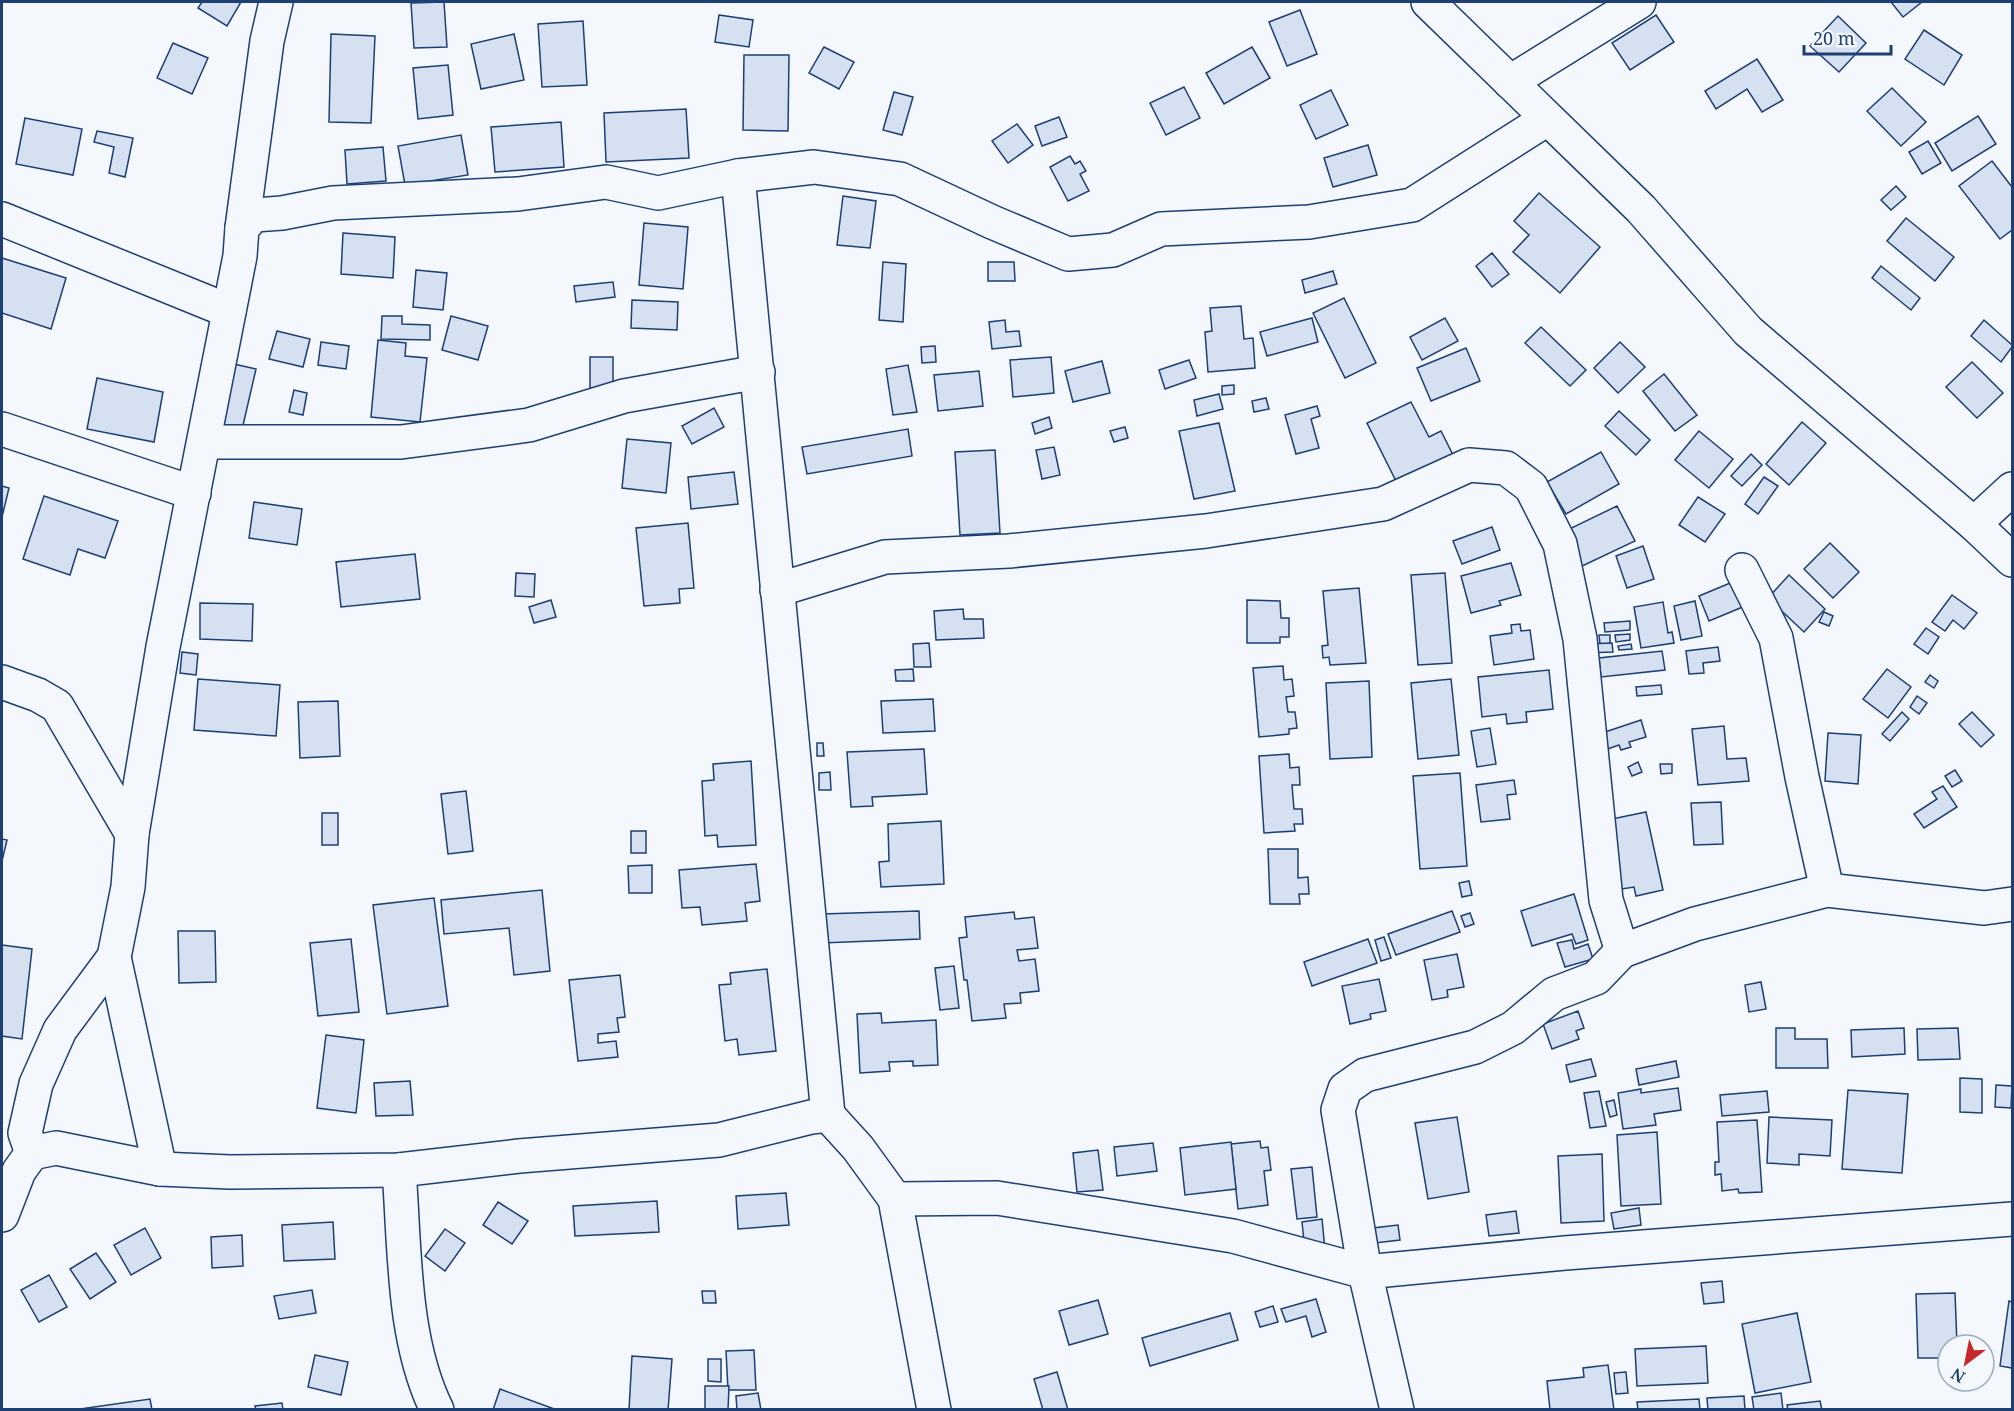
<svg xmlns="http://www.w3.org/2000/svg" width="2014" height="1411" viewBox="0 0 2014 1411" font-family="'Noto Serif',serif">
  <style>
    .building { fill: #d5e0f0; stroke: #1d3f73; stroke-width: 1.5 }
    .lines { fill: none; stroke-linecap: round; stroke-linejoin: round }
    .minor-casing { stroke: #1d3f73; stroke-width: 36 }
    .minor { stroke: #f4f7fb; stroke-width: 33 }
  </style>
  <rect width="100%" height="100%" fill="#f4f7fb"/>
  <g class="building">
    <polygon points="202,2 241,2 227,26 198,8"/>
    <polygon points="444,2 447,47 414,48 411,3"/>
    <polygon points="1891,2 1922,2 1903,17"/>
    <polygon points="1300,10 1317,54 1287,66 1269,22"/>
    <polygon points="719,15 753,20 749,47 715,42"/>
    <polygon points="1656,15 1674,42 1630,70 1612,43"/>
    <polygon points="1838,16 1866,43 1839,72 1810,46"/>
    <polygon points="583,21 587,85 542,87 538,24"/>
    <polygon points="1924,30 1962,55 1944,85 1905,59"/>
    <polygon points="331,34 375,36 371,123 329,122"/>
    <polygon points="514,34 524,80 481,89 471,44"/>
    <polygon points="173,43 208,58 192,94 157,78"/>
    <polygon points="824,47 854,62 839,89 809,73"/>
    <polygon points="1252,47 1270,78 1224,104 1206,73"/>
    <polygon points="744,55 789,55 788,131 743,130"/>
    <polygon points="1757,59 1783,100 1762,112 1747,89 1716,109 1705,91"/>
    <polygon points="448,65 453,115 418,119 413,68"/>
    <polygon points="1184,87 1200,118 1166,135 1150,103"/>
    <polygon points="1892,88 1926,122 1901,146 1867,111"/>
    <polygon points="1331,90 1348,125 1316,139 1300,105"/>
    <polygon points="894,92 913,97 902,135 883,130"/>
    <polygon points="686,109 689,158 606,162 604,113"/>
    <polygon points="1978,116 1996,144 1952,171 1935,143"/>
    <polygon points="1059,117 1067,137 1042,146 1035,126"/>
    <polygon points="25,118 82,129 73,175 16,164"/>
    <polygon points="561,122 564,167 495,172 491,127"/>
    <polygon points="1017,124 1033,145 1008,163 992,141"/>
    <polygon points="97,131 133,138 125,177 109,173 114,147 94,142"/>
    <polygon points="461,135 468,175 405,185 398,146"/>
    <polygon points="1928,141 1941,163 1922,174 1909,152"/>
    <polygon points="1368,145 1377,175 1333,187 1324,158"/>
    <polygon points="383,147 386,181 347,184 345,150"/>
    <polygon points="1070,156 1075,164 1080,161 1086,171 1080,174 1089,191 1068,201 1050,167"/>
    <polygon points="1992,161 2012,187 2012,230 2000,239 1959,186"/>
    <polygon points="1896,186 1906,197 1891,210 1881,200"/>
    <polygon points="1539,193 1600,247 1560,293 1513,252 1529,235 1514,221"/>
    <polygon points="843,196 876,201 870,248 837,245"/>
    <polygon points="1906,218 1954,257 1935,281 1887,241"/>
    <polygon points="644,223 688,227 683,289 639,285"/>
    <polygon points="343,233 395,237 393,278 341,274"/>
    <polygon points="1492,253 1509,274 1492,287 1476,266"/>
    <polygon points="2,258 66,278 51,329 2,313"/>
    <polygon points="883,262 906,264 903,322 879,320"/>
    <polygon points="988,262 1014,262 1015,281 988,281"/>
    <polygon points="1881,266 1920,298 1911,310 1872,278"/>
    <polygon points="416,270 447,273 443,310 413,307"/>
    <polygon points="1333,271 1337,284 1305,293 1302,280"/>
    <polygon points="613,282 615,297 576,302 574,286"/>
    <polygon points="1344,298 1376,363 1345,378 1313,313"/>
    <polygon points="632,300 678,302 677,330 631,328"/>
    <polygon points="1241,306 1244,339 1253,338 1255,368 1208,372 1205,332 1212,331 1210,308"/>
    <polygon points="382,316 402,316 402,324 430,325 430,340 381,339"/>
    <polygon points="451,316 488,326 478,360 442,350"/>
    <polygon points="1312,318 1318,342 1267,356 1260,332"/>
    <polygon points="1445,318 1458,341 1422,360 1410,337"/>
    <polygon points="1005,320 1006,332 1019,331 1021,346 992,349 989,322"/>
    <polygon points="1984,320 2012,345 2012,347 2001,362 1971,336"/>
    <polygon points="1541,327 1586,370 1570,386 1525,343"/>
    <polygon points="277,331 310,339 303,367 269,359"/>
    <polygon points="378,340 406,343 405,356 427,358 420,422 371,417"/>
    <polygon points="321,342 349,346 346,369 318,365"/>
    <polygon points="1620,342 1645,367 1618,393 1594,368"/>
    <polygon points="935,346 936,362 922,363 921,347"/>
    <polygon points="1466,348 1480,381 1431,401 1417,368"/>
    <rect x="590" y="357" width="23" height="37"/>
    <polygon points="1051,357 1054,393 1013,397 1010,360"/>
    <polygon points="1189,360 1196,378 1165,389 1159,370"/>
    <polygon points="1102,361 1110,393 1073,402 1065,371"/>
    <polygon points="1972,362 2003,393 1977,418 1946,387"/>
    <polygon points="234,364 256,369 241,434 219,429"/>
    <polygon points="908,365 917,412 893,415 886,369"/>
    <polygon points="979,371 983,406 938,411 934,375"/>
    <polygon points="1664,374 1697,415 1675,431 1643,391"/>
    <polygon points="97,378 163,392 154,442 87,429"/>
    <polygon points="1234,385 1234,394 1222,395 1222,386"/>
    <polygon points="294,390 307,393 303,415 289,412"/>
    <polygon points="1219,394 1223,409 1197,416 1194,400"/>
    <polygon points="1266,398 1269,409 1254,412 1252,401"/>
    <polygon points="1411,402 1429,437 1441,431 1454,457 1398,485 1367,423"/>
    <polygon points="1317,406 1320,416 1311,419 1319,448 1296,454 1285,415"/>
    <polygon points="714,408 724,427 692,444 682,426"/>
    <polygon points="1619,411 1650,440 1636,455 1605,426"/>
    <polygon points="1049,417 1052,428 1035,434 1032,423"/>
    <polygon points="1802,422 1826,443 1789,485 1766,464"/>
    <polygon points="1219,423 1235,491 1194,499 1179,431"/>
    <polygon points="1125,427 1128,438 1114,442 1110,431"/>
    <polygon points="908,429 912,456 807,474 802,447"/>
    <polygon points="1699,431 1733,459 1709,488 1675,460"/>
    <polygon points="627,439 671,443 666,493 622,488"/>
    <polygon points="1054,447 1060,475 1042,479 1036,450"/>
    <polygon points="995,450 1000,533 960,535 955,452"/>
    <polygon points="1601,452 1619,484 1566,514 1547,482"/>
    <polygon points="1751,454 1762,465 1742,486 1731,476"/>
    <polygon points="734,472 738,504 691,509 688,477"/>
    <polygon points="1764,477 1778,486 1758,514 1745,504"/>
    <polygon points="2,486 9,488 2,517"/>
    <polygon points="44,496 118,521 105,558 78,549 70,575 23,559"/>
    <polygon points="1698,497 1725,514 1705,542 1679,525"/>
    <polygon points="254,502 302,509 297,545 249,538"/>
    <polygon points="1617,506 1635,541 1578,568 1561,533"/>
    <polygon points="688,523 694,588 679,589 680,603 644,606 636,528"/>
    <polygon points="1492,527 1500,550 1462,564 1453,541"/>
    <polygon points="1830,543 1859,572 1833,598 1804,569"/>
    <polygon points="1643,546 1654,579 1627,588 1616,556"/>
    <polygon points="415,554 420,599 341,607 336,562"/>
    <polygon points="1511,563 1521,595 1499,601 1501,605 1471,613 1461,576"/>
    <polygon points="516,573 535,574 534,597 515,596"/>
    <polygon points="1445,573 1452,663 1418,665 1411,575"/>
    <polygon points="1789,575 1825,609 1804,632 1768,598"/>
    <polygon points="1735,581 1745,606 1709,621 1699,596"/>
    <polygon points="1359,588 1366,663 1330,665 1329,657 1323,658 1322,646 1328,645 1323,591"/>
    <polygon points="1952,595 1977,613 1964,629 1953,620 1945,631 1932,622"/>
    <polygon points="551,600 556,617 534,623 529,607"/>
    <polygon points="1247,600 1280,601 1281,618 1289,618 1289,637 1280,637 1280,643 1247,643"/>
    <polygon points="1695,601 1702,636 1681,640 1674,606"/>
    <polygon points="1663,602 1668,633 1672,632 1674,643 1641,648 1634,607"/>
    <polygon points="200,603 253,604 252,641 200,639"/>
    <polygon points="963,609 964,619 983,619 984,638 936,640 934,611"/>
    <polygon points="1824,612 1833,616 1829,626 1819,622"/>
    <polygon points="1630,621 1630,630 1605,632 1604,623"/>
    <polygon points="1520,624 1521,631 1530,630 1534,659 1494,665 1490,636 1512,633 1511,625"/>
    <polygon points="1926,628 1939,637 1928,654 1914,644"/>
    <polygon points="1630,634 1630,640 1616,642 1615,635"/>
    <polygon points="1599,635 1610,635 1610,644 1600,644"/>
    <polygon points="929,643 931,667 914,667 913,644"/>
    <polygon points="1612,643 1613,652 1585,653 1585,644"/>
    <polygon points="1631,644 1632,649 1619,650 1618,646"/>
    <polygon points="1718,647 1720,661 1703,663 1704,673 1689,674 1686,651"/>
    <polygon points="1662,651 1665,670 1601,677 1599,658"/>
    <polygon points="182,652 198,654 196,675 180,673"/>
    <polygon points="1283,666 1284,680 1292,679 1294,696 1286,697 1288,712 1295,712 1297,728 1289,729 1289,734 1259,737 1253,668"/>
    <polygon points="913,669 914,681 896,681 895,670"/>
    <polygon points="1887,669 1911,687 1888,718 1863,699"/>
    <polygon points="1549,670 1553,709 1526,712 1527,722 1507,724 1506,714 1482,717 1478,677"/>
    <polygon points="1930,675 1938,681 1934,688 1925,682"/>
    <polygon points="198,679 280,685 276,736 194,730"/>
    <polygon points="1451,679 1459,755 1418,759 1411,683"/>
    <polygon points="1369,681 1372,757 1330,759 1326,683"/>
    <polygon points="1661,685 1662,694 1637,696 1636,687"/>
    <polygon points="1917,696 1927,703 1919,714 1910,707"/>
    <polygon points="933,699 935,731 883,733 881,701"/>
    <polygon points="338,701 340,756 300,758 298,702"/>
    <polygon points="1902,712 1909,719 1890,741 1882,734"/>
    <polygon points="1972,712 1994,735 1981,747 1959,724"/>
    <polygon points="1641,720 1646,737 1629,742 1631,747 1621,750 1619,745 1599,752 1593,736"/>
    <polygon points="1724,726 1727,759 1746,758 1749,781 1698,785 1692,729"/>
    <polygon points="1490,728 1496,764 1477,767 1471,731"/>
    <polygon points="1828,733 1861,735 1858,784 1825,781"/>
    <polygon points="817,743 823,743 824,756 817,756"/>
    <polygon points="924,749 927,794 872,797 873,806 851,807 847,752"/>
    <polygon points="1289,754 1290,768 1299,767 1300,785 1292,785 1294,809 1302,809 1303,824 1294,824 1295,831 1264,833 1259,756"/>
    <polygon points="751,761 756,845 718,847 717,835 705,836 702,781 714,780 713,764"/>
    <polygon points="1638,762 1642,772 1632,776 1628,767"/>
    <polygon points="1660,764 1672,764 1672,773 1661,774"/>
    <polygon points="1955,770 1962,781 1952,787 1945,776"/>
    <polygon points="830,772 831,790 819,790 819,773"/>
    <polygon points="1460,773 1467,866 1420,869 1413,776"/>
    <polygon points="1514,780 1516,794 1507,795 1510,819 1481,822 1476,785"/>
    <polygon points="1943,786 1957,807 1924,828 1914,814 1937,799 1932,792"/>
    <polygon points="466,791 473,851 448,854 441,794"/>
    <polygon points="1721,802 1723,844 1694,845 1691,803"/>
    <polygon points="1646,812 1663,890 1636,896 1634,887 1622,889 1607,820"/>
    <rect x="322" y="813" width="16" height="32"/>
    <polygon points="941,821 944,884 881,887 879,862 889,861 888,824"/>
    <rect x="631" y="831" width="15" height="22"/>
    <polygon points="2,839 7,840 2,861"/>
    <polygon points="1268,849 1298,849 1298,878 1308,877 1309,894 1299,894 1300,904 1270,904"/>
    <polygon points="756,864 760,901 745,903 747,921 702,925 700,907 682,908 679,870"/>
    <polygon points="652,865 652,893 629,893 628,866"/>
    <polygon points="1469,881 1472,895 1462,897 1459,883"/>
    <polygon points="542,890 550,971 514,975 509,928 444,934 441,900"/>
    <polygon points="1574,894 1588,940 1576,944 1572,934 1532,946 1521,911"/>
    <polygon points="434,898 448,1006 387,1014 373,905"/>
    <polygon points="919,911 920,939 822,943 821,914"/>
    <polygon points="1452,911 1460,932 1396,955 1388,934"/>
    <polygon points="1014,912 1015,919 1034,917 1038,948 1017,950 1019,961 1035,959 1039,991 1020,993 1021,1003 1004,1004 1006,1018 972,1021 967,980 964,980 959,938 967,937 965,917"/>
    <polygon points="1470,913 1474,924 1465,927 1461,916"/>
    <polygon points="178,931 215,931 216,982 179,983"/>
    <polygon points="1384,937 1391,958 1381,961 1375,940"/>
    <polygon points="351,939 359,1012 318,1016 310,943"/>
    <polygon points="1368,939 1377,963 1312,986 1304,962"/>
    <polygon points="1572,940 1574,949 1588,944 1593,959 1565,967 1557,943"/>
    <polygon points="2,945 32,949 22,1039 2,1036"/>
    <polygon points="1457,954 1464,987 1447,990 1448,997 1432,1000 1424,960"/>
    <polygon points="954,966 959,1008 940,1010 935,968"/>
    <polygon points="767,969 776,1051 739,1055 737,1039 725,1041 719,985 731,984 730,973"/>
    <polygon points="620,975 625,1017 617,1018 619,1032 598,1034 598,1043 616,1041 618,1057 578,1061 569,980"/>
    <polygon points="1379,979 1386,1011 1370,1014 1371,1019 1350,1024 1342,986"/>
    <polygon points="1761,982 1766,1009 1749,1012 1745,985"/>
    <polygon points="1578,1011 1584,1028 1576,1031 1579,1039 1552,1049 1543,1024"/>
    <polygon points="881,1013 882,1023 936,1020 938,1065 913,1066 913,1061 889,1062 890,1071 860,1073 857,1014"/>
    <polygon points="1776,1028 1795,1028 1795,1039 1827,1039 1828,1068 1776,1068"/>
    <polygon points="1904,1028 1905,1054 1852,1057 1851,1030"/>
    <polygon points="1958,1028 1960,1059 1918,1060 1917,1029"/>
    <polygon points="326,1035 364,1040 356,1113 317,1108"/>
    <polygon points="1591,1059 1596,1076 1570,1082 1566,1065"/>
    <polygon points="1676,1061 1679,1077 1639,1085 1636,1069"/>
    <polygon points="1960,1078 1982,1079 1982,1113 1960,1112"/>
    <polygon points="410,1081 413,1115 376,1116 374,1083"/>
    <polygon points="1996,1085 2012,1086 2011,1108 1995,1107"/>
    <polygon points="1678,1088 1681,1110 1654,1114 1656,1125 1623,1129 1618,1093 1641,1089 1641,1093"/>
    <polygon points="1848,1090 1908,1094 1902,1173 1842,1169"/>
    <polygon points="1599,1091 1606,1126 1590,1128 1584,1093"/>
    <polygon points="1767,1091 1769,1112 1722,1116 1720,1095"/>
    <polygon points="1614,1100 1617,1115 1610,1117 1606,1102"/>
    <polygon points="1457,1117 1469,1192 1428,1199 1415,1123"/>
    <polygon points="1769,1117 1832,1120 1830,1156 1799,1154 1799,1165 1767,1163"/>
    <polygon points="1757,1120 1762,1192 1739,1193 1738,1189 1722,1191 1721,1174 1715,1175 1715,1162 1719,1162 1717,1122"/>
    <polygon points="1657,1132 1661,1204 1621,1206 1617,1135"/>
    <polygon points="1260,1141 1261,1148 1268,1147 1271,1170 1264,1171 1268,1205 1238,1209 1231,1144"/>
    <polygon points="1231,1142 1236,1189 1185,1195 1180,1148"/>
    <polygon points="1153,1143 1157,1171 1117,1176 1114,1147"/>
    <polygon points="1098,1150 1103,1190 1077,1192 1073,1153"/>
    <polygon points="1602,1154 1604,1221 1561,1223 1558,1156"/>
    <polygon points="1312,1167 1317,1217 1297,1219 1291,1169"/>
    <polygon points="786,1193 789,1225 738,1229 736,1196"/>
    <polygon points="657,1201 659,1232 575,1236 573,1206"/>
    <polygon points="498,1202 528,1221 512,1244 483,1225"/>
    <polygon points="1639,1208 1641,1225 1614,1229 1611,1213"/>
    <polygon points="1516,1211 1519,1233 1489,1236 1486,1215"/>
    <polygon points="1322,1219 1325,1250 1305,1252 1302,1222"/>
    <polygon points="333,1222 335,1259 284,1261 282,1225"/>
    <polygon points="1398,1225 1400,1240 1375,1243 1373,1228"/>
    <polygon points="145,1228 161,1258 131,1275 114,1245"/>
    <polygon points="445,1229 465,1243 445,1271 425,1256"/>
    <polygon points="242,1235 243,1266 212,1268 211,1237"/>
    <polygon points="96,1253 116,1282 90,1299 70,1269"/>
    <polygon points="49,1275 67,1307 39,1322 21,1290"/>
    <polygon points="1722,1281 1724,1302 1704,1304 1701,1283"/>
    <polygon points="312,1290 316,1313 279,1319 274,1296"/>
    <polygon points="702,1291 715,1291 716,1303 703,1303"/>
    <polygon points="1955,1293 1957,1345 1948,1345 1948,1358 1918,1358 1916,1294"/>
    <polygon points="1316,1299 1326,1332 1312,1337 1306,1316 1286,1322 1281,1309"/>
    <polygon points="1098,1300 1108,1334 1069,1345 1059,1311"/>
    <polygon points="2009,1301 2012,1302 2012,1368 2000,1366"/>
    <polygon points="1273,1306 1278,1322 1260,1327 1255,1312"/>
    <polygon points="1230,1313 1238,1340 1150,1366 1142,1338"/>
    <polygon points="1797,1313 1811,1382 1755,1393 1742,1324"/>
    <polygon points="1706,1346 1708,1383 1637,1386 1635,1349"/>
    <polygon points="754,1350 756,1390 728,1390 726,1351"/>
    <polygon points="315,1355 348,1362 341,1395 308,1387"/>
    <polygon points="632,1356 672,1359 668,1410 629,1410"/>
    <polygon points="708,1359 721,1359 721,1382 708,1381"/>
    <polygon points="1608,1365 1614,1410 1550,1410 1547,1381 1584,1377 1583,1368"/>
    <polygon points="1057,1372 1068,1410 1043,1410 1034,1379"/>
    <polygon points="1626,1372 1628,1393 1616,1394 1614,1373"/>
    <polygon points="705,1386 729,1386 728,1410 705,1410"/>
    <polygon points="500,1389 557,1410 493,1410"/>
    <polygon points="758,1393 761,1410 737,1410 736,1396"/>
    <polygon points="1781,1393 1783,1410 1754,1410 1752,1397"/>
    <polygon points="1744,1396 1745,1410 1708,1410 1707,1398"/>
    <polygon points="150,1399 152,1410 73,1410"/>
    <polygon points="1699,1399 1700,1410 1638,1410 1637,1402"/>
    <polygon points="1820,1401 1822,1410 1788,1410 1787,1405"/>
    <polygon points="282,1403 283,1410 256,1410 255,1406"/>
  </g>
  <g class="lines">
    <defs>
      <g id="minor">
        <polyline points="1428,2 1641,209 1748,331 1974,524 2012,560"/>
        <polyline points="1510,82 1639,2"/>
        <polyline points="738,176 828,1115"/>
        <polyline points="2,219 229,311"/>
        <polyline points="242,228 267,41 276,2"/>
        <polyline points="2,429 194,493"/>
        <polyline points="204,442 401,442 529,425 624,396 758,372"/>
        <polyline points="1974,524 2012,489"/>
        <polyline points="1742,570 1776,638 1802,777 1827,890"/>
        <polyline points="777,590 885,557 1009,551 1206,531 1383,504 1469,465 1506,468 1531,487 1560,544 1580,639 1606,900 1622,951"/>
        <polyline points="2,682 38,695 57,706 132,834"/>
        <polyline points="114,957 160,1169"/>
        <polyline points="32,1153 25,1133 36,1084 60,1030 114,957 128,887 132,834 163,647 240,256 242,228 254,215 282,213 333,203 518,194 606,182 658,193 738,176 814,167 900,179 992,222 1068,254 1113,250 1161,229 1309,222 1412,205 1547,119"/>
        <path d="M 399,1170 C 405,1248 402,1339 437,1410"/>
        <polyline points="895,1199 997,1198 1233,1236 1365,1272 1565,1253 2012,1219"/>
        <polyline points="2,1215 19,1171 32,1153 56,1148 160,1169 230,1172 399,1170 519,1156 719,1140 811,1117 828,1115 858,1148 895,1199 934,1410"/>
        <polyline points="1397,1410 1365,1272 1338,1110 1345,1089 1365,1075 1475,1047 1513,1028 1554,994 1596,978 1622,951 1695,924 1827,890 1984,908 2012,904"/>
      </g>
    </defs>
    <use href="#minor" class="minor-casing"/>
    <use href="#minor" class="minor"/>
  </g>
  <rect width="2014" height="1411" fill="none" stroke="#1d3f73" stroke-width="6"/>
  <g transform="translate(1966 1363) rotate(212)"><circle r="28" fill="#f4f7fb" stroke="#9eadc5" stroke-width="1.5"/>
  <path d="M0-4.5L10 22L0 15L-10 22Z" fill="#c62828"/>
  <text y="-9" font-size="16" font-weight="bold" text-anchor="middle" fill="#1d3f73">N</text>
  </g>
  <path d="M1804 45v9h87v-9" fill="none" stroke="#1d3f73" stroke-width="3"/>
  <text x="1813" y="45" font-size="18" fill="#1d3f73" stroke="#f4f7fb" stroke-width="4.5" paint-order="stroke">20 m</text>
</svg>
